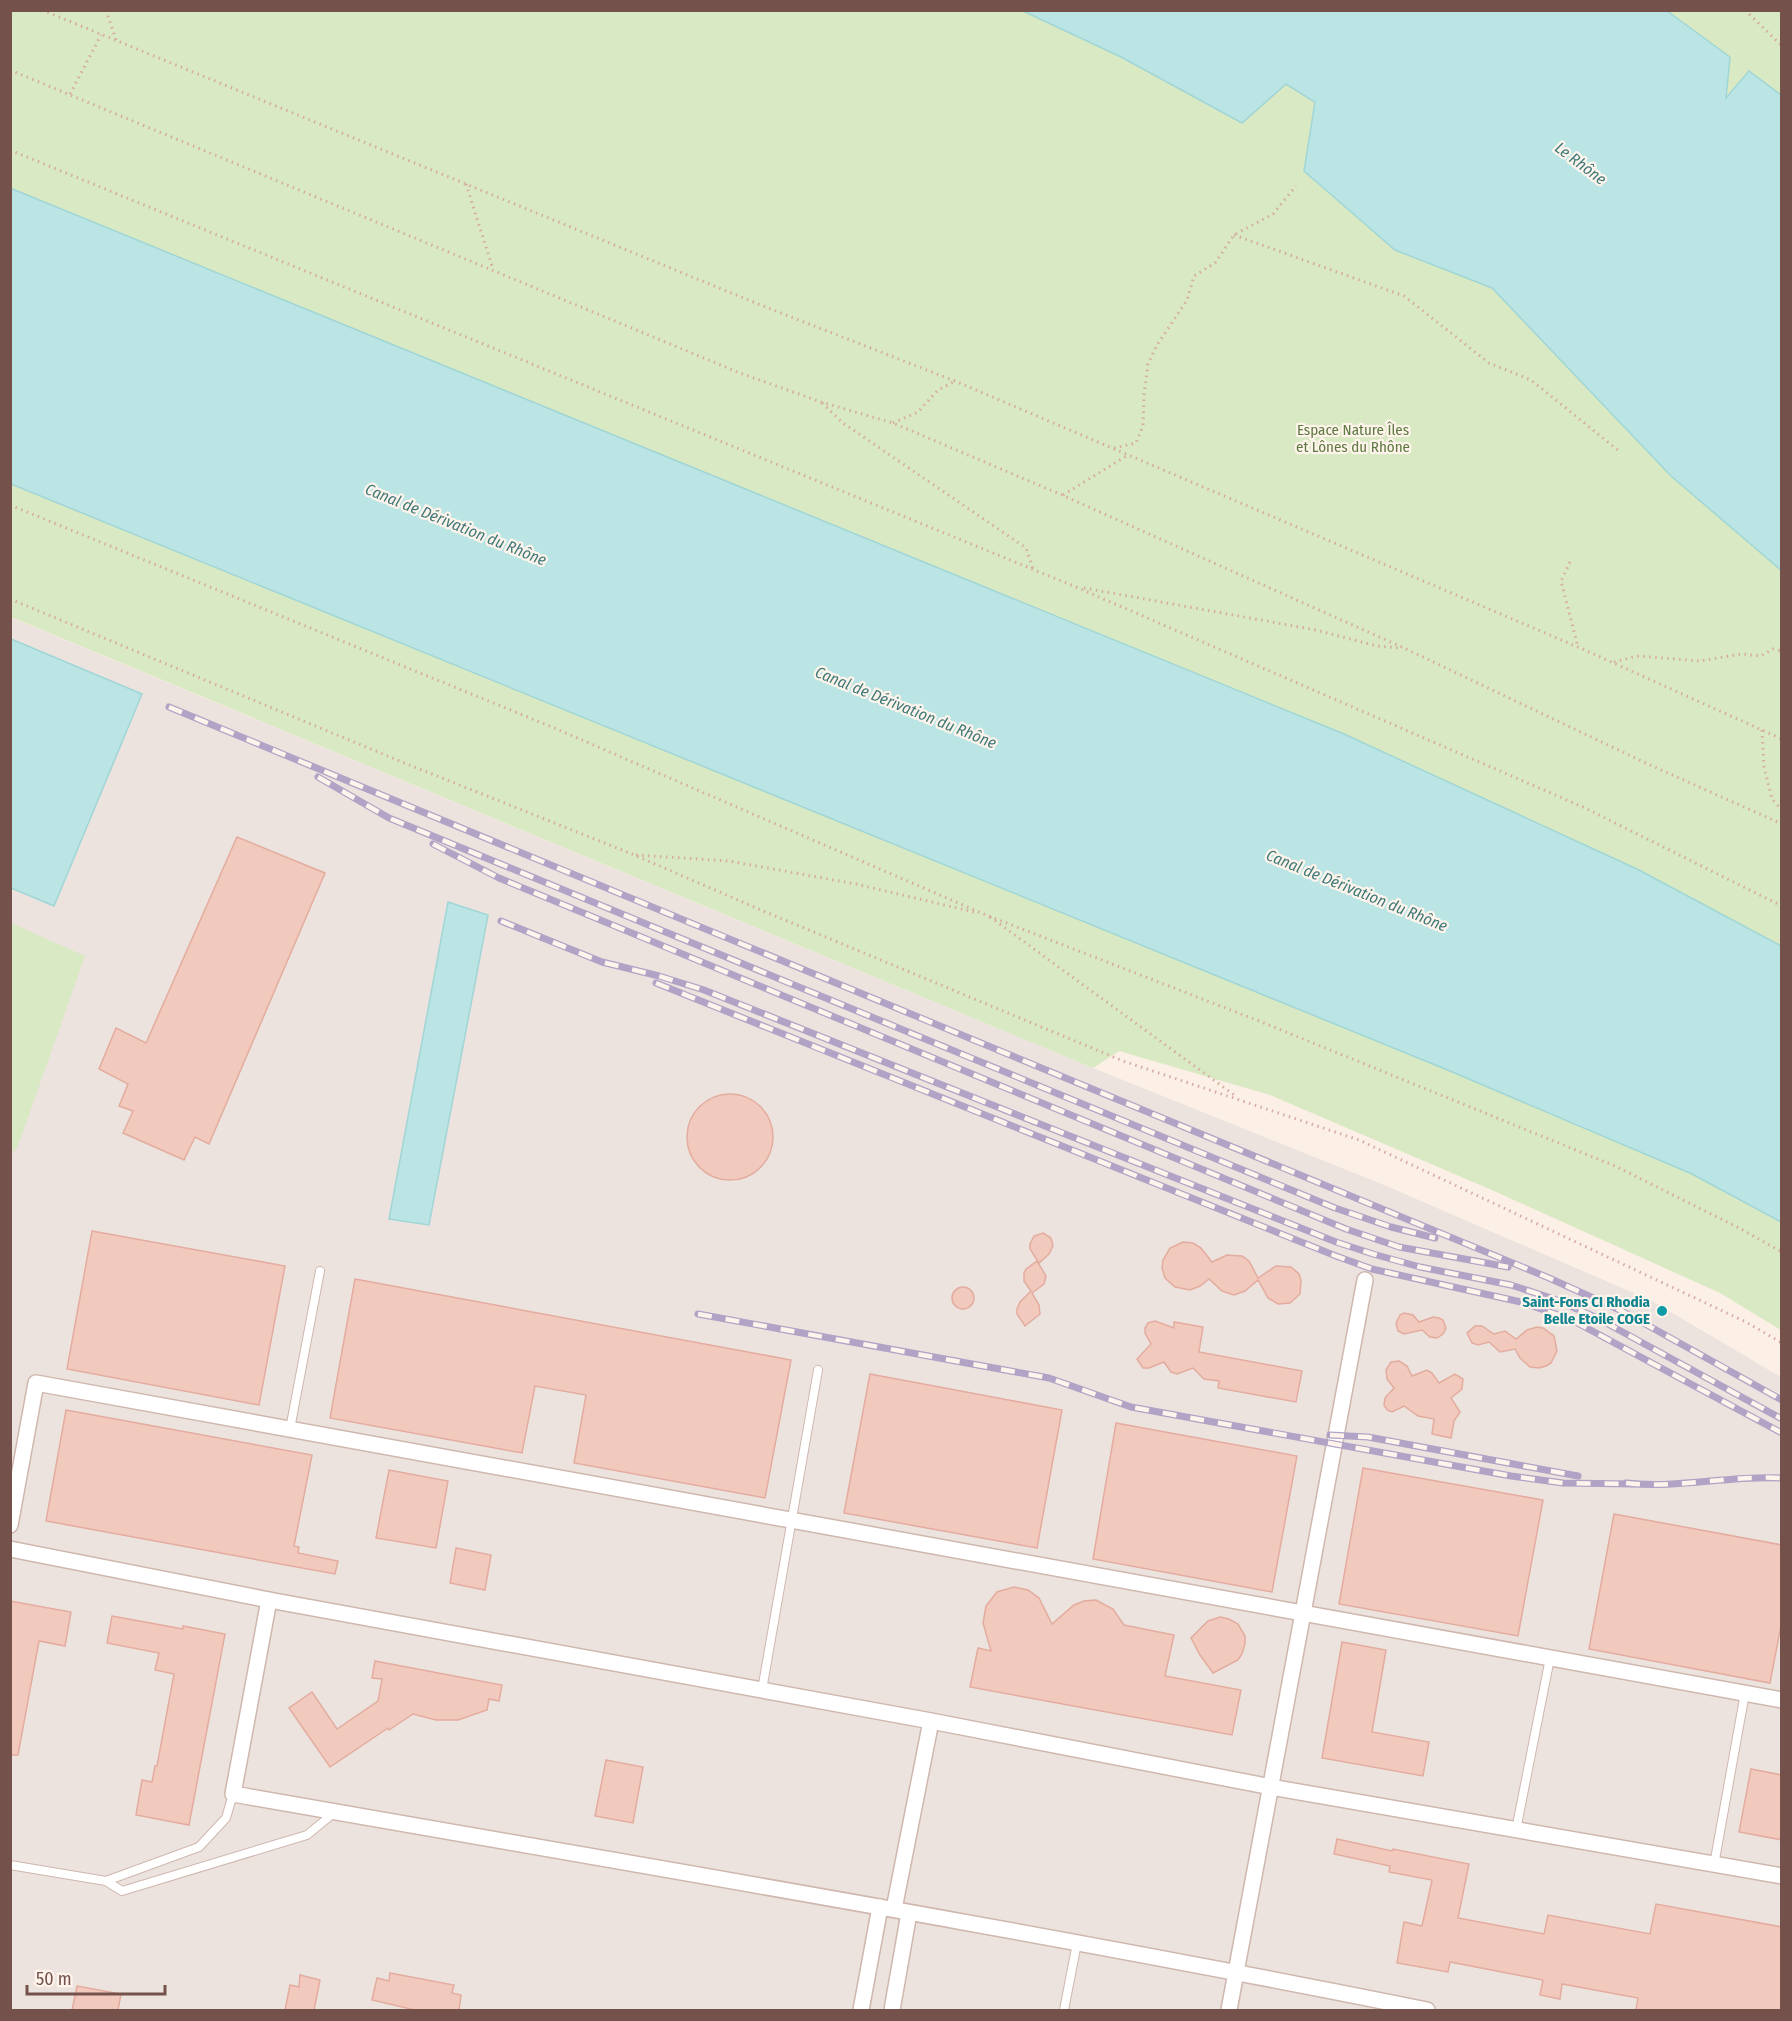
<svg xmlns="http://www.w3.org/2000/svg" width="1792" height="2021" viewBox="0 0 1792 2021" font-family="'Fira Sans Condensed',sans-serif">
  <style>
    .industrial { fill: #ece3df }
    .green { fill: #d9e9c3 }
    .water { fill: #bae5e4; stroke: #a0d6d6; stroke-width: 1.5 }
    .building { fill: #f1c9bd; stroke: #e3ac9e; stroke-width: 1.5 }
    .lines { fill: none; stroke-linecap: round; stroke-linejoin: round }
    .lane-casing { stroke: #cfb7ae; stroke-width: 10 }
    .street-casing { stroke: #cfb7ae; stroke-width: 18 }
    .path { stroke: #d5aca0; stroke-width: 3; stroke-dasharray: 1.5 4.5; stroke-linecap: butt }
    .lane { stroke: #fff; stroke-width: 8 }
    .street { stroke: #fff; stroke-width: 15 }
    .rail-casing { stroke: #b0a3c5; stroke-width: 7 }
    .rail { stroke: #fff4eb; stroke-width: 4.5; stroke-dasharray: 14; stroke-linecap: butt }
    .culture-dot { fill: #0f9aa8; stroke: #fff4eb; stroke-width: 2 }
    .labels { text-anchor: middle; stroke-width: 4.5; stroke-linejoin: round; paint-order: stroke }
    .park-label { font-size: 15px; fill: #5d7942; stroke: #fff4eb }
    .culture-label { font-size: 15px; font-weight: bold; fill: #0d838f; stroke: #fff4eb; text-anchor: end }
    .water-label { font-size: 16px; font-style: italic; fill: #3f7979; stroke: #fff4eb }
  </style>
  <rect width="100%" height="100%" fill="#fcefe5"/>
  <polygon class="industrial" points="10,617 1093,1068 1384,1185 1652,1301 1781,1377 1781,2010 11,2010"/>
  <g class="green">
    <polygon points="10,11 1781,11 1781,1080 11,342"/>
    <polygon points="10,484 1450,1071 1692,1174 1781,1222 1781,1330 1720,1293 1494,1191 1270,1095 1119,1051 1093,1068 11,617"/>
    <polygon points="11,923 85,956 18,1146 11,1155"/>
  </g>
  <g class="water">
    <polygon points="1023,11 1667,11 1730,57 1726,98 1749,71 1781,95 1781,570 1671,476 1492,288 1395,250 1304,171 1315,102 1286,84 1242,123 1121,57"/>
    <polygon points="10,188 1344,734 1639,870 1781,946 1781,1222 1692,1174 1450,1071 11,484"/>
    <polygon points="11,639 142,694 54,906 11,888"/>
    <polygon points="448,902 488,915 429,1225 389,1219"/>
  </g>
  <g class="building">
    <polygon points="237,837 325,873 209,1144 195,1137 184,1160 123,1133 133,1111 119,1106 128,1084 99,1069 116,1028 146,1043"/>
    <circle cx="730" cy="1137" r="43"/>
    <polygon points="92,1231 285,1266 259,1405 67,1369"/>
    <polygon points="1043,1233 1051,1238 1053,1246 1049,1254 1039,1263 1030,1249 1030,1244 1034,1236"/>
    <polygon points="1183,1242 1193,1243 1201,1248 1212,1262 1227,1255 1242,1256 1249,1261 1258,1278 1276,1266 1291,1267 1299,1274 1301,1280 1300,1294 1290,1303 1278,1304 1268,1298 1258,1280 1245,1291 1234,1295 1222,1291 1209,1279 1200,1286 1190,1290 1175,1287 1165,1278 1162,1268 1163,1260 1170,1248"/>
    <polygon points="1037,1261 1046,1276 1044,1284 1032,1293 1039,1305 1040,1314 1025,1326 1017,1314 1017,1309 1020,1302 1031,1291 1024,1281 1024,1273 1026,1269"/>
    <polygon points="355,1279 791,1360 765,1498 574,1463 586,1395 535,1386 522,1453 330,1418"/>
    <circle cx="963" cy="1298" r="11"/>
    <polygon points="1404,1313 1413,1315 1419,1322 1433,1317 1439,1318 1443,1320 1446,1328 1443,1334 1437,1338 1430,1337 1422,1330 1404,1334 1398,1331 1396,1323 1400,1315"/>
    <polygon points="1155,1321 1174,1328 1174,1322 1203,1327 1199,1352 1302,1371 1296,1402 1218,1388 1219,1381 1204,1379 1193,1368 1177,1374 1171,1372 1164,1362 1149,1368 1143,1368 1137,1359 1151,1344 1145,1333 1145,1328 1148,1323"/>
    <polygon points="1475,1326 1482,1326 1494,1334 1505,1331 1516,1339 1527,1330 1537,1327 1543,1328 1554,1336 1557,1351 1551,1363 1546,1366 1539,1368 1530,1367 1520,1358 1515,1349 1500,1352 1489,1342 1478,1345 1472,1343 1467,1333"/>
    <polygon points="1399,1361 1407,1366 1412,1376 1427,1370 1432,1373 1439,1383 1455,1374 1463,1379 1462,1389 1451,1398 1460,1412 1454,1421 1451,1438 1432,1434 1434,1419 1418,1416 1404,1406 1392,1412 1387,1410 1384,1405 1385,1398 1394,1388 1387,1379 1386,1370 1391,1362"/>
    <polygon points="870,1374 1062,1410 1037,1548 844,1513"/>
    <polygon points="66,1410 312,1455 294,1546 299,1547 298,1553 338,1561 335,1574 46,1521"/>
    <polygon points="1116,1423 1297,1456 1272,1592 1093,1559"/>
    <polygon points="1363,1468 1543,1500 1518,1636 1339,1604"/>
    <polygon points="389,1470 448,1481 436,1548 376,1538"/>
    <polygon points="1614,1514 1782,1545 1782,1620 1770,1683 1589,1649"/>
    <polygon points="456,1548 491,1555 485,1590 450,1583"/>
    <polygon points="1014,1587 1028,1590 1039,1598 1052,1624 1074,1605 1084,1601 1096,1600 1113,1609 1124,1625 1174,1635 1165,1676 1241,1690 1232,1735 970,1687 978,1648 991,1651 983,1623 986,1606 997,1592"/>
    <polygon points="10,1601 71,1612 65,1646 39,1641 18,1755 10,1755"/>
    <polygon points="112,1616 183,1629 183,1626 225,1634 189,1825 136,1815 142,1780 152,1782 155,1766 157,1766 174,1674 155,1670 159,1653 107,1643"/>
    <polygon points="1220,1617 1229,1619 1238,1624 1245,1636 1245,1644 1242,1654 1238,1660 1213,1673 1200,1655 1191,1638 1208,1621"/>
    <polygon points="1342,1642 1386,1650 1372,1732 1429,1742 1423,1776 1322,1758"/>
    <polygon points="375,1661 502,1685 499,1701 489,1699 487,1710 458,1720 436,1720 413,1714 389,1730 388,1728 330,1767 289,1708 312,1692 337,1729 378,1701 382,1679 372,1678"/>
    <polygon points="606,1760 643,1767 633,1823 595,1816"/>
    <polygon points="1751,1769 1782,1775 1782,1840 1739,1832"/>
    <polygon points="1337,1839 1392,1851 1393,1849 1469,1864 1458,1918 1544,1934 1548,1915 1650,1934 1656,1904 1782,1927 1782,2010 1636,2010 1638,1998 1562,1984 1560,1999 1540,1995 1543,1980 1450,1962 1448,1972 1397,1963 1404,1922 1422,1926 1432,1880 1389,1872 1390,1866 1334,1854"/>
    <polygon points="390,1973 454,1985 452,1993 461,1995 459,2010 415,2010 372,2000 377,1978 389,1981"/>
    <polygon points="300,1975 320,1980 314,2010 285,2010 290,1985 299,1987"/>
    <polygon points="77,1986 121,1994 118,2010 72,2010"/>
  </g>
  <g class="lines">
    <defs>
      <g id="lane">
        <polyline points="290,1429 320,1271"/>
        <polyline points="762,1690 818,1370"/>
        <polyline points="233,1794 226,1818 199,1847 106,1881 122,1891 307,1835 335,1812"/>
        <polyline points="1516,1830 1550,1658"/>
        <polyline points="10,1865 106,1881"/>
        <polyline points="1714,1865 1745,1693"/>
        <polyline points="1064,2010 1077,1943"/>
      </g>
      <g id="street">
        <polyline points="10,1525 36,1383 1782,1700"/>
        <polyline points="10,1549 269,1600 931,1721 1271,1787 1782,1876"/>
        <path d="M 269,1600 L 233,1794 C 631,1864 1030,1930 1427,2010"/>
        <polyline points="894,1909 931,1721"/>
        <polyline points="861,2010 880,1907"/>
        <polyline points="892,2010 909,1913"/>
        <polyline points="1229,2010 1365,1280"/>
      </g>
    </defs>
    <use href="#lane" class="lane-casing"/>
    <use href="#street" class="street-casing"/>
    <g class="path">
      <polyline points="42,10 763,306 955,381 1578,647 1782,739"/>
      <polyline points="106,10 117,43"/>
      <polyline points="1745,10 1782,46"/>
      <polyline points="10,70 740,373 821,402 893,423 1062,495 1404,648 1650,765 1782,824"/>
      <polyline points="70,94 101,35"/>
      <polyline points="10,150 1076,587 1583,807 1782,906"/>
      <polyline points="466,184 493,269"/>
      <polyline points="1234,235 1404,296 1489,363 1531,380 1619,451"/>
      <polyline points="822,403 843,423 1026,548 1033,569"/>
      <polyline points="893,423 918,412 938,390 955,381"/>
      <polyline points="1114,448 1136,443 1143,426 1144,395 1148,364 1157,345 1187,300 1194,276 1215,263 1234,235 1273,214 1296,186"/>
      <polyline points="1063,495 1128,455"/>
      <polyline points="10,505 552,727 986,915 1259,1021 1615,1166 1739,1228 1782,1252"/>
      <polyline points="1570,562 1561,581 1578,647"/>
      <polyline points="1084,588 1316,630 1377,646 1401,648"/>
      <polyline points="10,599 407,764 632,854 761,910 1123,1061 1359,1140 1746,1322 1782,1343"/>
      <polyline points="1614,662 1637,656 1700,661 1742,654 1761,656 1773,649 1782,651"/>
      <polyline points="1762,730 1764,767 1772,799 1782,810"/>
      <polyline points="636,855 729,861 856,884 978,913"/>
      <polyline points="990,917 1237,1097"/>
    </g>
    <use href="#lane" class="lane"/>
    <use href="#street" class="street"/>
    <defs>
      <g id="rail">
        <polyline points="169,707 1549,1278 1622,1311 1782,1400"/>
        <polyline points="318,777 389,818 1335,1208 1391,1227 1435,1238"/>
        <polyline points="433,844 499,878 1346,1229 1399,1247 1508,1267"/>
        <polyline points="501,921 602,962 659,976 704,990 1336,1242 1373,1254 1420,1267 1511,1285 1557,1300 1597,1318 1782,1419"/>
        <polyline points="656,983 1336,1256 1372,1269 1521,1302 1570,1319 1782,1433"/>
        <polyline points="698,1314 1049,1378 1131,1407 1511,1476 1563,1483 1634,1484"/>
        <polyline points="1330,1435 1368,1437 1578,1476"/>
        <path d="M 1626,1483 C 1677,1489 1730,1475 1782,1478"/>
      </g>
    </defs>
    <use href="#rail" class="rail-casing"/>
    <use href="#rail" class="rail"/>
  </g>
  <circle class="culture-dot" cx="1662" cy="1311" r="6"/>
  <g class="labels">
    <g class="park-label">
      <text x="1353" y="435">Espace Nature Îles<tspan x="1353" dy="17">et Lônes du Rhône</tspan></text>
    </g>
    <g class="culture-label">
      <text x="1650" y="1307">Saint-Fons CI Rhodia<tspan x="1650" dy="17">Belle Etoile COGE</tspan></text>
    </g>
    <g class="water-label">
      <text transform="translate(1581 163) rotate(37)" y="6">Le Rhône</text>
      <text transform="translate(456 524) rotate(22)" y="6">Canal de Dérivation du Rhône</text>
      <text transform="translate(906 707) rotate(22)" y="6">Canal de Dérivation du Rhône</text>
      <text transform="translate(1357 890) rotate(22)" y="6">Canal de Dérivation du Rhône</text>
    </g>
  </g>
  <rect width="1792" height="2021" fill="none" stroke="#74524b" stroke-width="24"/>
  <path d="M27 1985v9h138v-9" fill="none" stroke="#74524b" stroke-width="3"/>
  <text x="36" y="1985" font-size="18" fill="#74524b" stroke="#fff4eb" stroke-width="4.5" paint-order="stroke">50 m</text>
</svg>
